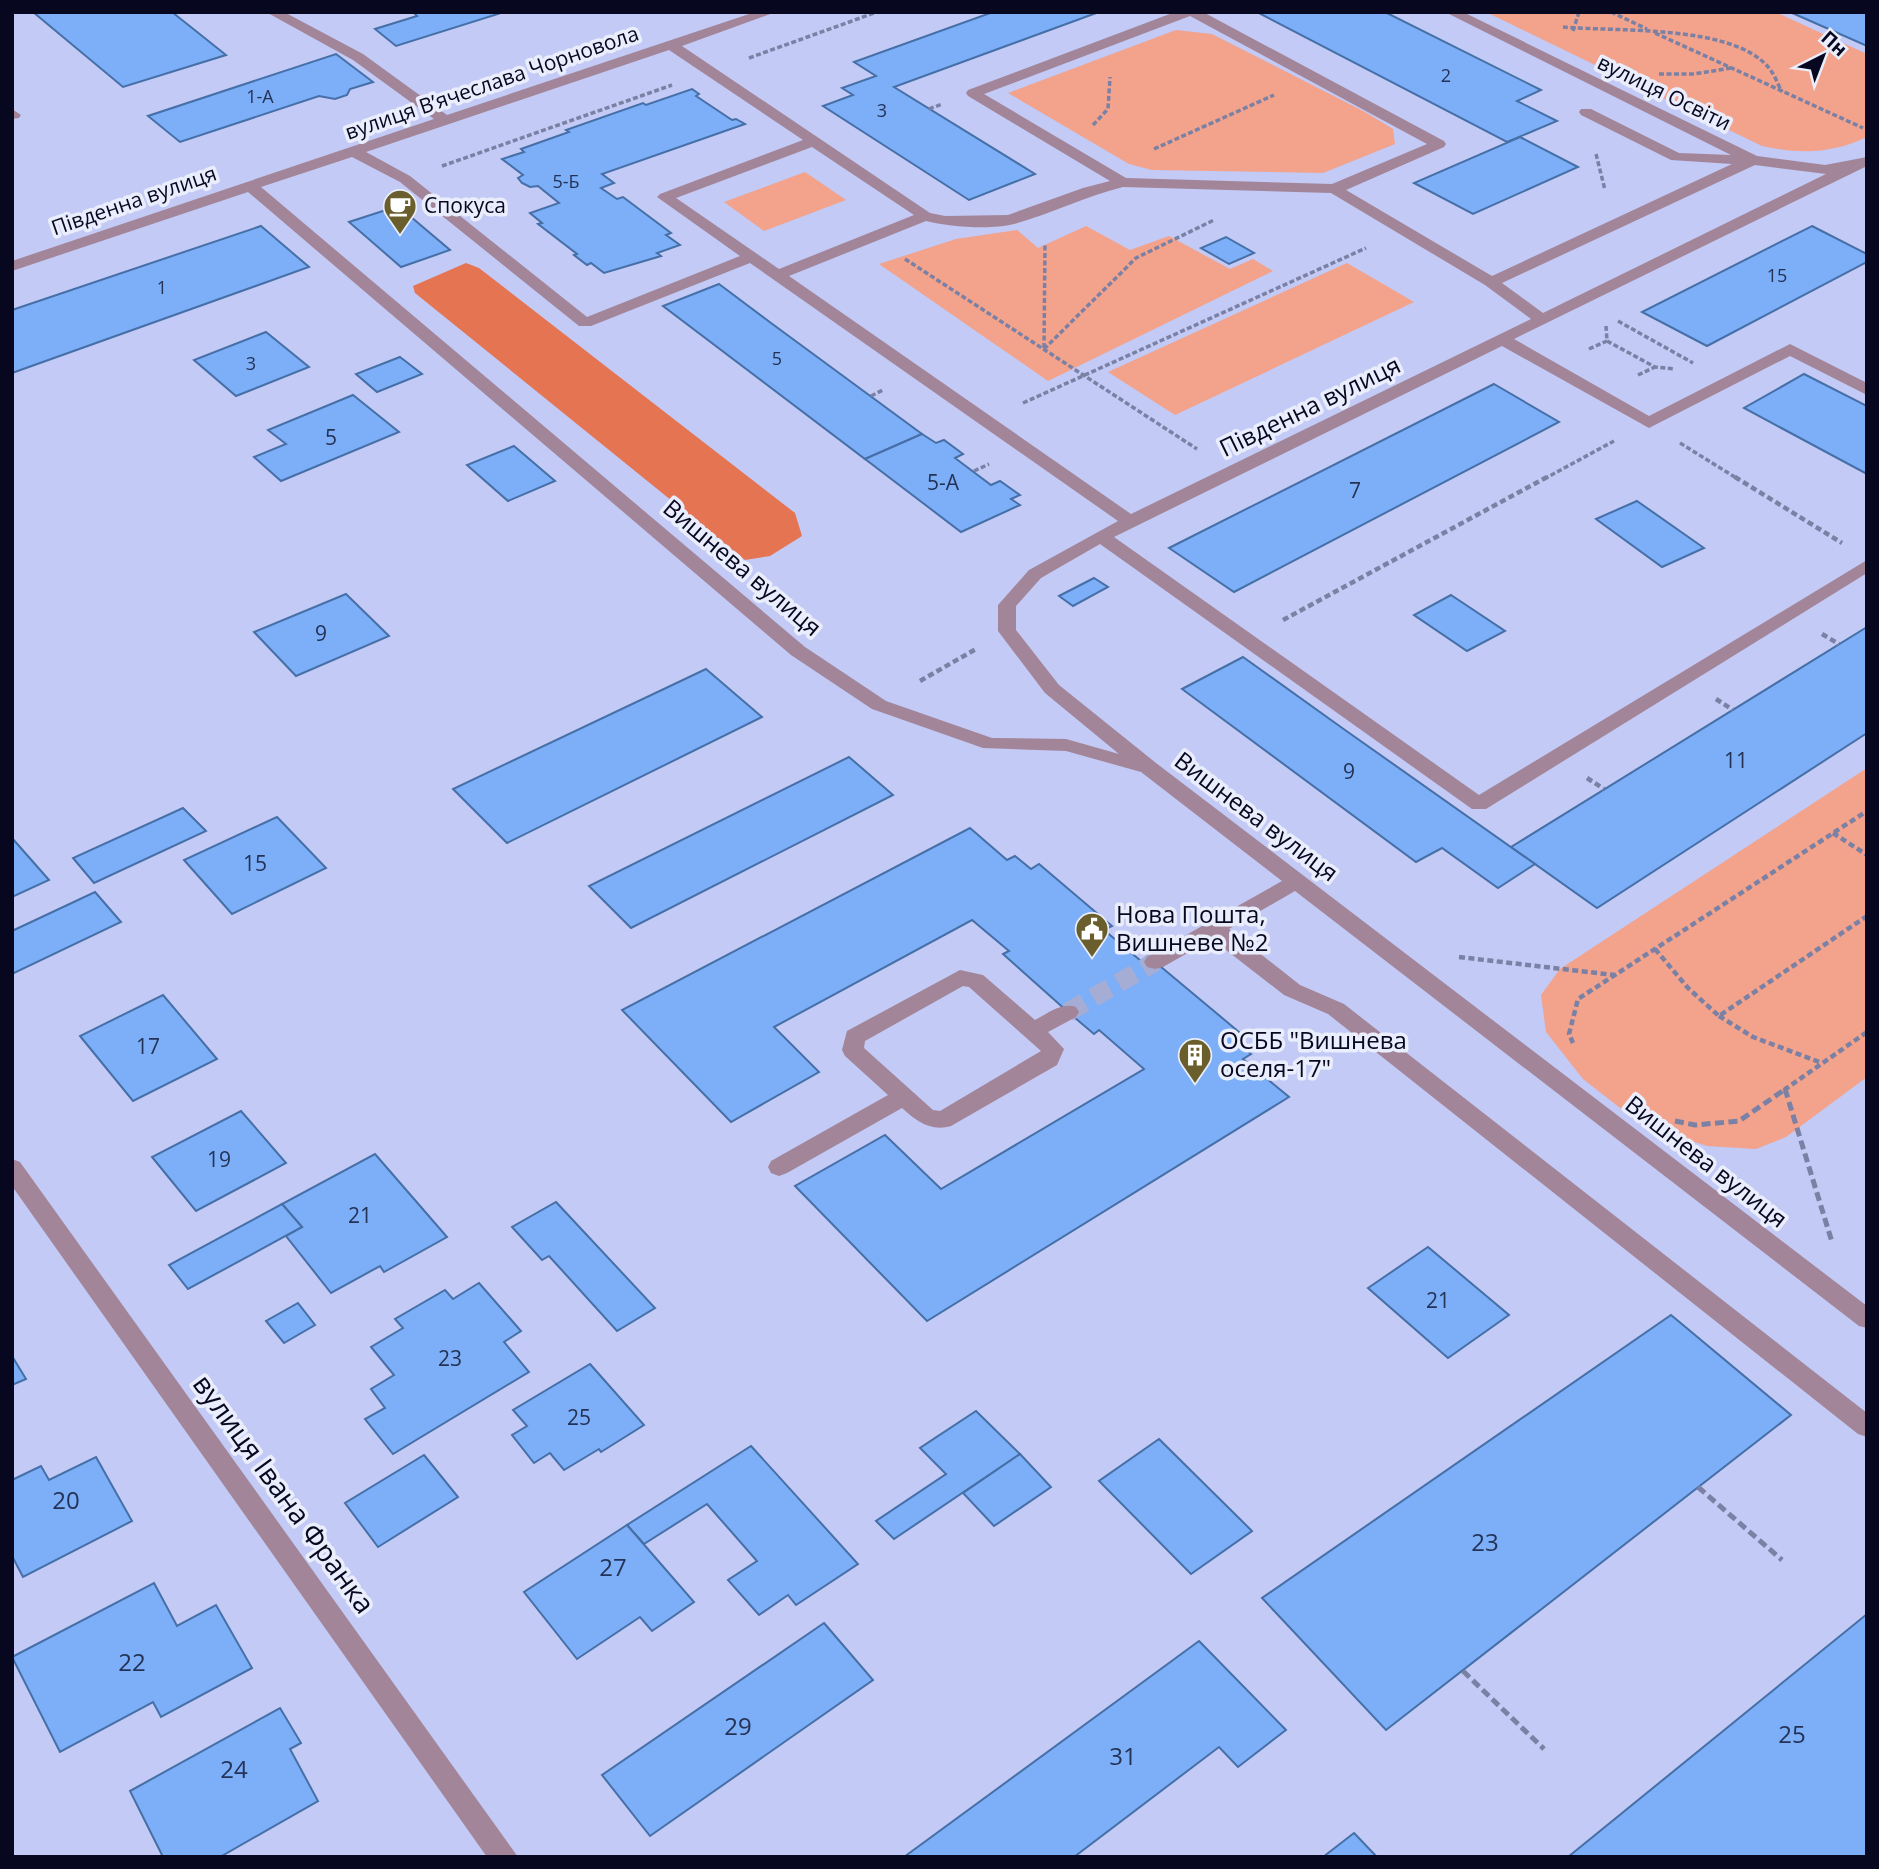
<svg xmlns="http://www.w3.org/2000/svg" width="1879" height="1869" viewBox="0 0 1879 1869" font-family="'Open Sans',sans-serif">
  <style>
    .green { fill: #f3a28b }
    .forest { fill: #e57453 }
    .building { fill: #7caff8; stroke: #466fa7; stroke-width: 2 }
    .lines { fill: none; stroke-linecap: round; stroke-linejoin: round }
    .minor-tunnel { stroke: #a6add5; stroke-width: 19; stroke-dasharray: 19 10; stroke-linecap: butt }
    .path-far2 { stroke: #7b81a4; stroke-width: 3.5; stroke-dasharray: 5 2.5; stroke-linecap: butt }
    .path-far1 { stroke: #7b81a4; stroke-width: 4.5; stroke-dasharray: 6 3.5; stroke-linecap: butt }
    .path { stroke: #7b81a4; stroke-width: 5; stroke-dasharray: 9 4.5; stroke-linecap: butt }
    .minor { fill: #a28599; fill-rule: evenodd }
    .labels { text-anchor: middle; stroke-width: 7; stroke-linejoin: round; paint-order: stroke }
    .far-number-label { font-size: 18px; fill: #243256 }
    .far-street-label { font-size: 21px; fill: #070820; stroke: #eaedfb }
    .far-poi-label { font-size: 21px; fill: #070820; stroke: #eaedfb; text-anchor: start }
    .number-label { font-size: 21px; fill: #243256 }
    .street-label { font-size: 24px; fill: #070820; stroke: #eaedfb }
    .poi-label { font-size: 24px; fill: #070820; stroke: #eaedfb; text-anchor: start }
    .near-number-label { font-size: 24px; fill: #243256 }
    .near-street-label { font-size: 28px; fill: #070820; stroke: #eaedfb }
  </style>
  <rect width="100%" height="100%" fill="#c2caf5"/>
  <g class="green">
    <path d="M 1486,12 L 1775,12 L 1867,54 L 1867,137 C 1831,154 1800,154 1762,146 Z"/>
    <polygon points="1176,30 1212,34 1365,112 1393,129 1395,144 1323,173 1152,170 1129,164 1008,93"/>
    <polygon points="805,172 846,200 764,231 724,202"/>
    <polygon points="1086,226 1130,250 1169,236 1230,269 1253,259 1273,271 1048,381 879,264 956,239 1017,230 1038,248"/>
    <polygon points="1347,263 1414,302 1175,415 1108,372"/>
    <polygon points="1867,768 1867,1077 1786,1137 1756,1149 1707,1146 1642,1125 1583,1079 1546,1032 1541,995 1560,969"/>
  </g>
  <polygon class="forest" points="466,263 479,268 795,513 802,536 770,556 745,560 415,293 413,286"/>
  <g class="building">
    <polygon points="33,12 172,12 226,55 123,87"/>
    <polygon points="413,12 495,12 498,14 396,46 375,29 417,16"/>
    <polygon points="993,12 1099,12 894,87 1035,174 969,200 823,106 853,95 842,88 876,76 854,62"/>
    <polygon points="1257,12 1385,12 1541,90 1517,101 1557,121 1507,142"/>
    <polygon points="1790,12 1867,12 1867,46"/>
    <polygon points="336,54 373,82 350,89 347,95 335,99 319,96 180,142 148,116"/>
    <polygon points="692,89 699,94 696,96 732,120 736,119 745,124 602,174 614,183 601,188 617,199 623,197 671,233 666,235 680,245 657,253 661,256 604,273 591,263 587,265 574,255 577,254 538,224 542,223 530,213 559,203 538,186 530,187 522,183 518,178 523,175 502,159 524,152 521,149 569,132 566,130 643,103 646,105"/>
    <polygon points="1520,137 1578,167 1473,214 1414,183"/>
    <polygon points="398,206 450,250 401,267 349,222"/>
    <polygon points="261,226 309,267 12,373 12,310"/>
    <polygon points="1812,226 1867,254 1867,262 1707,346 1642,312"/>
    <polygon points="1226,237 1254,253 1229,264 1201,248"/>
    <polygon points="719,284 771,323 922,434 865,459 663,306"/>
    <polygon points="266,332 309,367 236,396 194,360"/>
    <polygon points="400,357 422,374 377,392 356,374"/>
    <polygon points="1804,374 1867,406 1867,474 1744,408"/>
    <polygon points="1494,384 1559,422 1234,592 1169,548"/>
    <polygon points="353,395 399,432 281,481 254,457 286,444 268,430"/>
    <polygon points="922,434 936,443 944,440 963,454 955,458 991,485 1000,481 1020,495 1011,499 1020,505 961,532 865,459"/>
    <polygon points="514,446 555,481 508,501 467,465"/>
    <polygon points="1637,501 1704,548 1662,567 1596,519"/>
    <polygon points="1094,578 1108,587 1073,606 1059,596"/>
    <polygon points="346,594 389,636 296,676 254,632"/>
    <polygon points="1451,595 1505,631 1467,651 1414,615"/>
    <polygon points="1867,627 1867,733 1597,908 1511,847"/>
    <polygon points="1243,657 1345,730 1535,864 1498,888 1442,848 1416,862 1182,689"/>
    <polygon points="706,669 762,717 507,843 453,789"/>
    <polygon points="849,757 893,795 631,928 589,886"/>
    <polygon points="183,808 206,831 94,883 73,858"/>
    <polygon points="277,817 326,868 232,914 184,860"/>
    <polygon points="970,828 1007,860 1015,856 1031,869 1039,864 1112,926 1104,930 1141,961 1148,956 1239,1032 1231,1036 1251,1054 1243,1059 1289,1097 927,1321 795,1186 885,1135 941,1189 1144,1069 1099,1030 1094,1034 1068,1012 1003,954 1009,951 972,920 774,1027 819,1072 731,1122 622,1010"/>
    <polygon points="12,838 49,880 12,897"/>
    <polygon points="95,892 121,922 12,974 12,931"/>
    <polygon points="163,995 217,1059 133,1101 80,1036"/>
    <polygon points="241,1111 286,1163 196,1211 152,1157"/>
    <polygon points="375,1154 447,1237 384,1272 380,1266 331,1293 286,1236 302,1227 282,1204"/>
    <polygon points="556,1202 655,1308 617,1331 549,1256 542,1260 512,1227"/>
    <polygon points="282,1204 302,1227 188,1289 169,1265"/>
    <polygon points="1428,1247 1509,1315 1448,1358 1368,1288"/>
    <polygon points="479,1283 521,1331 504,1342 529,1372 393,1454 365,1419 385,1408 371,1389 394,1375 371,1347 403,1328 395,1319 445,1290 453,1299"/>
    <polygon points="298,1303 315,1325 284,1343 266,1321"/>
    <polygon points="1671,1315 1791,1415 1386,1730 1262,1598"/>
    <polygon points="12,1356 26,1379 12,1385"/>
    <polygon points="590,1364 644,1425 601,1452 599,1449 564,1470 550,1453 534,1463 512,1435 527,1426 513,1410"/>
    <polygon points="976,1411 1020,1454 894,1539 876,1521 946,1474 920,1448"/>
    <polygon points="1159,1439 1252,1531 1191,1574 1099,1481"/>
    <polygon points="751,1446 858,1564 796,1605 788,1595 759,1615 728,1580 757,1561 707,1504 644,1544 627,1525"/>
    <polygon points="1020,1454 1051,1487 994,1526 963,1493"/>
    <polygon points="424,1455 458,1497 378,1547 345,1503"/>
    <polygon points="96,1457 132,1521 23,1577 12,1556 12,1480 41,1466 49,1480"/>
    <polygon points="627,1525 694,1602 652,1631 640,1617 577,1659 524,1592"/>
    <polygon points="154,1583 177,1626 216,1605 252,1668 161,1717 153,1702 60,1752 12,1657"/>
    <polygon points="1867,1614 1867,1857 1568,1857"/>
    <polygon points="824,1623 873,1680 650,1836 602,1775"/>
    <polygon points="1199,1641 1286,1730 1238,1767 1219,1747 1074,1857 904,1857"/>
    <polygon points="280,1708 301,1743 290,1749 318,1801 220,1857 163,1857 130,1791"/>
    <polygon points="1354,1833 1377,1857 1323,1857"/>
  </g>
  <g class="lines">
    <polyline class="minor-tunnel" points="1068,1012 1155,962"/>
    <g class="path-far2">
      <polyline points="1611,12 1647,29"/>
      <path d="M 1563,27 C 1617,32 1733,24 1769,68 C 1775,75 1778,85 1782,92"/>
      <polyline points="1573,31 1579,12"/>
      <polyline points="1655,33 1863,128"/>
      <polyline points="749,58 877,12"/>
      <polyline points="1659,74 1694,74 1731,68"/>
      <polyline points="929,109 942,104"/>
      <polyline points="1093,125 1108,109 1110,77"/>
      <polyline points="1154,149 1274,95"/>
      <polyline points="1596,154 1605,190"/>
      <polyline points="442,166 672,85"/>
      <polyline points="905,259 1197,449"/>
      <polyline points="1618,321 1693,363"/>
      <polyline points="1606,326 1607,341 1655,367 1675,369"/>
      <polyline points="1044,348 1045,245"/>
      <polyline points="1044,349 1136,258 1214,220"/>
      <polyline points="1589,349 1607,341"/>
      <polyline points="1638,375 1655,367"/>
      <polyline points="871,396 883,390"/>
      <polyline points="1023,403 1366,248"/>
      <polyline points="1680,443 1738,479"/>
      <polyline points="974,471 989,464"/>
      <polyline points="1544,479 1614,441"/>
    </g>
    <g class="path-far1">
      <polyline points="1735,477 1842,543"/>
      <polyline points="1283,620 1547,477"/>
      <polyline points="1822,634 1839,644"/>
      <polyline points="920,681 976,649"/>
      <polyline points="1716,699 1733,710"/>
      <polyline points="1587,778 1604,789"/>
      <polyline points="1833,833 1867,855"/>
      <polyline points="1655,949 1688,988 1719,1016 1867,916"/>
      <polyline points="1459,957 1614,975"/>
      <polyline points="1719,1016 1753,1037 1822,1063"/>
      <polyline points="1573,1043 1569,1034 1578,999 1867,811"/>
      <polyline points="1784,1090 1867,1032"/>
    </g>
    <g class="path">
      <polyline points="1785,1089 1832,1242"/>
      <polyline points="1675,1121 1695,1125 1739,1121 1787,1088"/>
      <polyline points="1698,1487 1782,1560"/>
      <polyline points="1463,1671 1544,1749"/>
    </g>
    <g class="minor">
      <path d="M 266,12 L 284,12 L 363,54 L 447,115 L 755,12 L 776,12 L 682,46 L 930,213 L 945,216 L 1008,215 L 1083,188 L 1110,181 L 968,96 L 966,93 L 968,90 L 1175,12 L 1203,12 L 1444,141 L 1446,144 L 1444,147 L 1346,190 L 1492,276 L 1732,164 L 1671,160 L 1581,115 L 1579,112 L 1581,109 L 1591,109 L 1679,153 L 1731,155 L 1445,12 L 1463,12 L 1757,156 L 1825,165 L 1867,157 L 1867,166 L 1514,339 L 1649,416 L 1790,344 L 1867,383 L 1867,395 L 1790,356 L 1649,428 L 1502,346 L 1114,537 L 1479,795 L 1867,560 L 1867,573 L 1486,809 L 1472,809 L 1100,544 L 1041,578 L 1016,606 L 1016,630 L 1059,685 L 1156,763 L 1867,1306 L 1867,1328 L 1859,1326 L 1295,891 L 1229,929 L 1300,985 L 1344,1004 L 1867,1413 L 1867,1437 L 1858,1434 L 1328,1014 L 1284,995 L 1212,939 L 1163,967 L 1155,969 L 1147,967 L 1144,962 L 1147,957 L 1282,881 L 1141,772 L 1066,751 L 983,748 L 872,709 L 791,655 L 248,192 L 12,271 L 12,261 L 434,119 L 353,60 ZM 1190,16 L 1427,144 L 1332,184 L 1126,178 L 984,94 ZM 669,50 L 803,140 L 660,194 L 657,197 L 740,256 L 587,317 L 410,176 L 366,152 ZM 812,147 L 914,215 L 779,269 L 676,198 ZM 352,157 L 400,182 L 579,326 L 591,326 L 750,263 L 1118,521 L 1029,570 L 998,605 L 998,631 L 1045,693 L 1119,754 L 1066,739 L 992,738 L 886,701 L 805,647 L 261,187 ZM 1755,165 L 1826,174 L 1543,313 L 1502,283 ZM 1123,187 L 1331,193 L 1485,285 L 1531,319 L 1131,514 L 789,276 L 926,221 C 949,227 991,230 1014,224 C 1051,214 1086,196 1123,187 Z"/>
      <polygon points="12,109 21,115 19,118 12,119"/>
      <path d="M 960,970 L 983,975 L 1035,1020 C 1047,1014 1061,1002 1076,1007 L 1079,1012 L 1076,1017 L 1048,1032 L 1064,1049 L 1057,1065 L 951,1126 C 931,1132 916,1121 902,1108 L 787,1173 L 779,1176 L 771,1173 L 768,1167 L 771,1161 L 888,1095 L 845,1056 L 842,1050 L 847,1031 ZM 963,986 L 969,987 L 1041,1051 L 940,1111 L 933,1110 L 864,1048 L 865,1041 Z"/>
      <polygon points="12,1159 20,1162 518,1857 487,1857 12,1186"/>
    </g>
  </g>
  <defs>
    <symbol id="cafe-pin" viewBox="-11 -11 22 30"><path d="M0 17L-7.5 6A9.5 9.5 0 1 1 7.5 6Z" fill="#6a5f2c" stroke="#eaedfb"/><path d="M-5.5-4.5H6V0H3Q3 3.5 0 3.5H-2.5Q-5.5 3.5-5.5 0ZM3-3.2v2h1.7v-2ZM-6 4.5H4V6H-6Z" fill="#fff"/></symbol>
    <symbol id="civic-pin" viewBox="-11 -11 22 30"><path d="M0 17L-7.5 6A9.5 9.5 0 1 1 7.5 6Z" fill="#6a5f2c" stroke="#eaedfb"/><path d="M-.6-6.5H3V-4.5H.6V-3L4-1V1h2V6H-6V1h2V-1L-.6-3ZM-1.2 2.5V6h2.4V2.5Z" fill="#fff"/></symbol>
    <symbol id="building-pin" viewBox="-11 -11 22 30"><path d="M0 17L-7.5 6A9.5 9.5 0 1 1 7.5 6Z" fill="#6a5f2c" stroke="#eaedfb"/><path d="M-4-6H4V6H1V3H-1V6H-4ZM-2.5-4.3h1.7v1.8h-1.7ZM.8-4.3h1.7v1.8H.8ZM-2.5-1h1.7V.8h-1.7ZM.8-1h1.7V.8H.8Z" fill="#fff"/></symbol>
  </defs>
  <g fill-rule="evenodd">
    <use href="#cafe-pin" x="381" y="187" width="38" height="52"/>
    <use href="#civic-pin" x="1073" y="910" width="38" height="52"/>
    <use href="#building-pin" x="1176" y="1036" width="38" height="52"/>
  </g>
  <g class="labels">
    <g class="far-number-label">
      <text x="1446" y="82">2</text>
      <text x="260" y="103">1-А</text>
      <text x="882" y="117">3</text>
      <text x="566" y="188">5-Б</text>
      <text x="1777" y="282">15</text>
      <text x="162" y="294">1</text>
      <text x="777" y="365">5</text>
      <text x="251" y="370">3</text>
    </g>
    <g class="far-street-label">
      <text transform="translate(492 83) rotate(-19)" y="7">вулиця Вʼячеслава Чорновола</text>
      <text transform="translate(1664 93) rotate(26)" y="7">вулиця Освіти</text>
      <text transform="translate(134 201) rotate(-19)" y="7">Південна вулиця</text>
    </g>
    <g class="far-poi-label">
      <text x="424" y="213">Спокуса</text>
    </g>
    <g class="number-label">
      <text x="331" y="445">5</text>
      <text x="943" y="490">5-А</text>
      <text x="1355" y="498">7</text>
      <text x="321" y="641">9</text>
      <text x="1736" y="768">11</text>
      <text x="1349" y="779">9</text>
      <text x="255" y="871">15</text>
      <text x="148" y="1054">17</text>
      <text x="219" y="1167">19</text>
      <text x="360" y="1223">21</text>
      <text x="1438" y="1308">21</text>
      <text x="450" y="1366">23</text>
      <text x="579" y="1425">25</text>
    </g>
    <g class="street-label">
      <text transform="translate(1310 407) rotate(-26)" y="8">Південна вулиця</text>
      <text transform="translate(742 568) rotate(40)" y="8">Вишнева вулиця</text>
      <text transform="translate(1256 817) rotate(37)" y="8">Вишнева вулиця</text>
      <text transform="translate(1706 1162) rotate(38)" y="8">Вишнева вулиця</text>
    </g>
    <g class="poi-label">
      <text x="1116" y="923">Нова Пошта,<tspan x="1116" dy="28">Вишневе №2</tspan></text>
      <text x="1220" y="1049">ОСББ "Вишнева<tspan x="1220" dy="28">оселя-17"</tspan></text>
    </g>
    <g class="near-number-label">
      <text x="66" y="1509">20</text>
      <text x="1485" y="1551">23</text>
      <text x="613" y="1576">27</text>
      <text x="132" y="1671">22</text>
      <text x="738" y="1735">29</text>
      <text x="1792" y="1743">25</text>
      <text x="1123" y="1765">31</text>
      <text x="234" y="1778">24</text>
    </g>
    <g class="near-street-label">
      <text transform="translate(284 1494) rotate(54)" y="10">вулиця Івана Франка</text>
    </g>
  </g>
  <rect width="1879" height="1869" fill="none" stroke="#070820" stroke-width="28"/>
  <g transform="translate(1823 56) rotate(42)" stroke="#eaedfb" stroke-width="5" paint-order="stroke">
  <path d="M0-5L12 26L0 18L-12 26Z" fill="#070820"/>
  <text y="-10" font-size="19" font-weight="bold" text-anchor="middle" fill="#070820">Пн</text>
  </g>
</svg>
